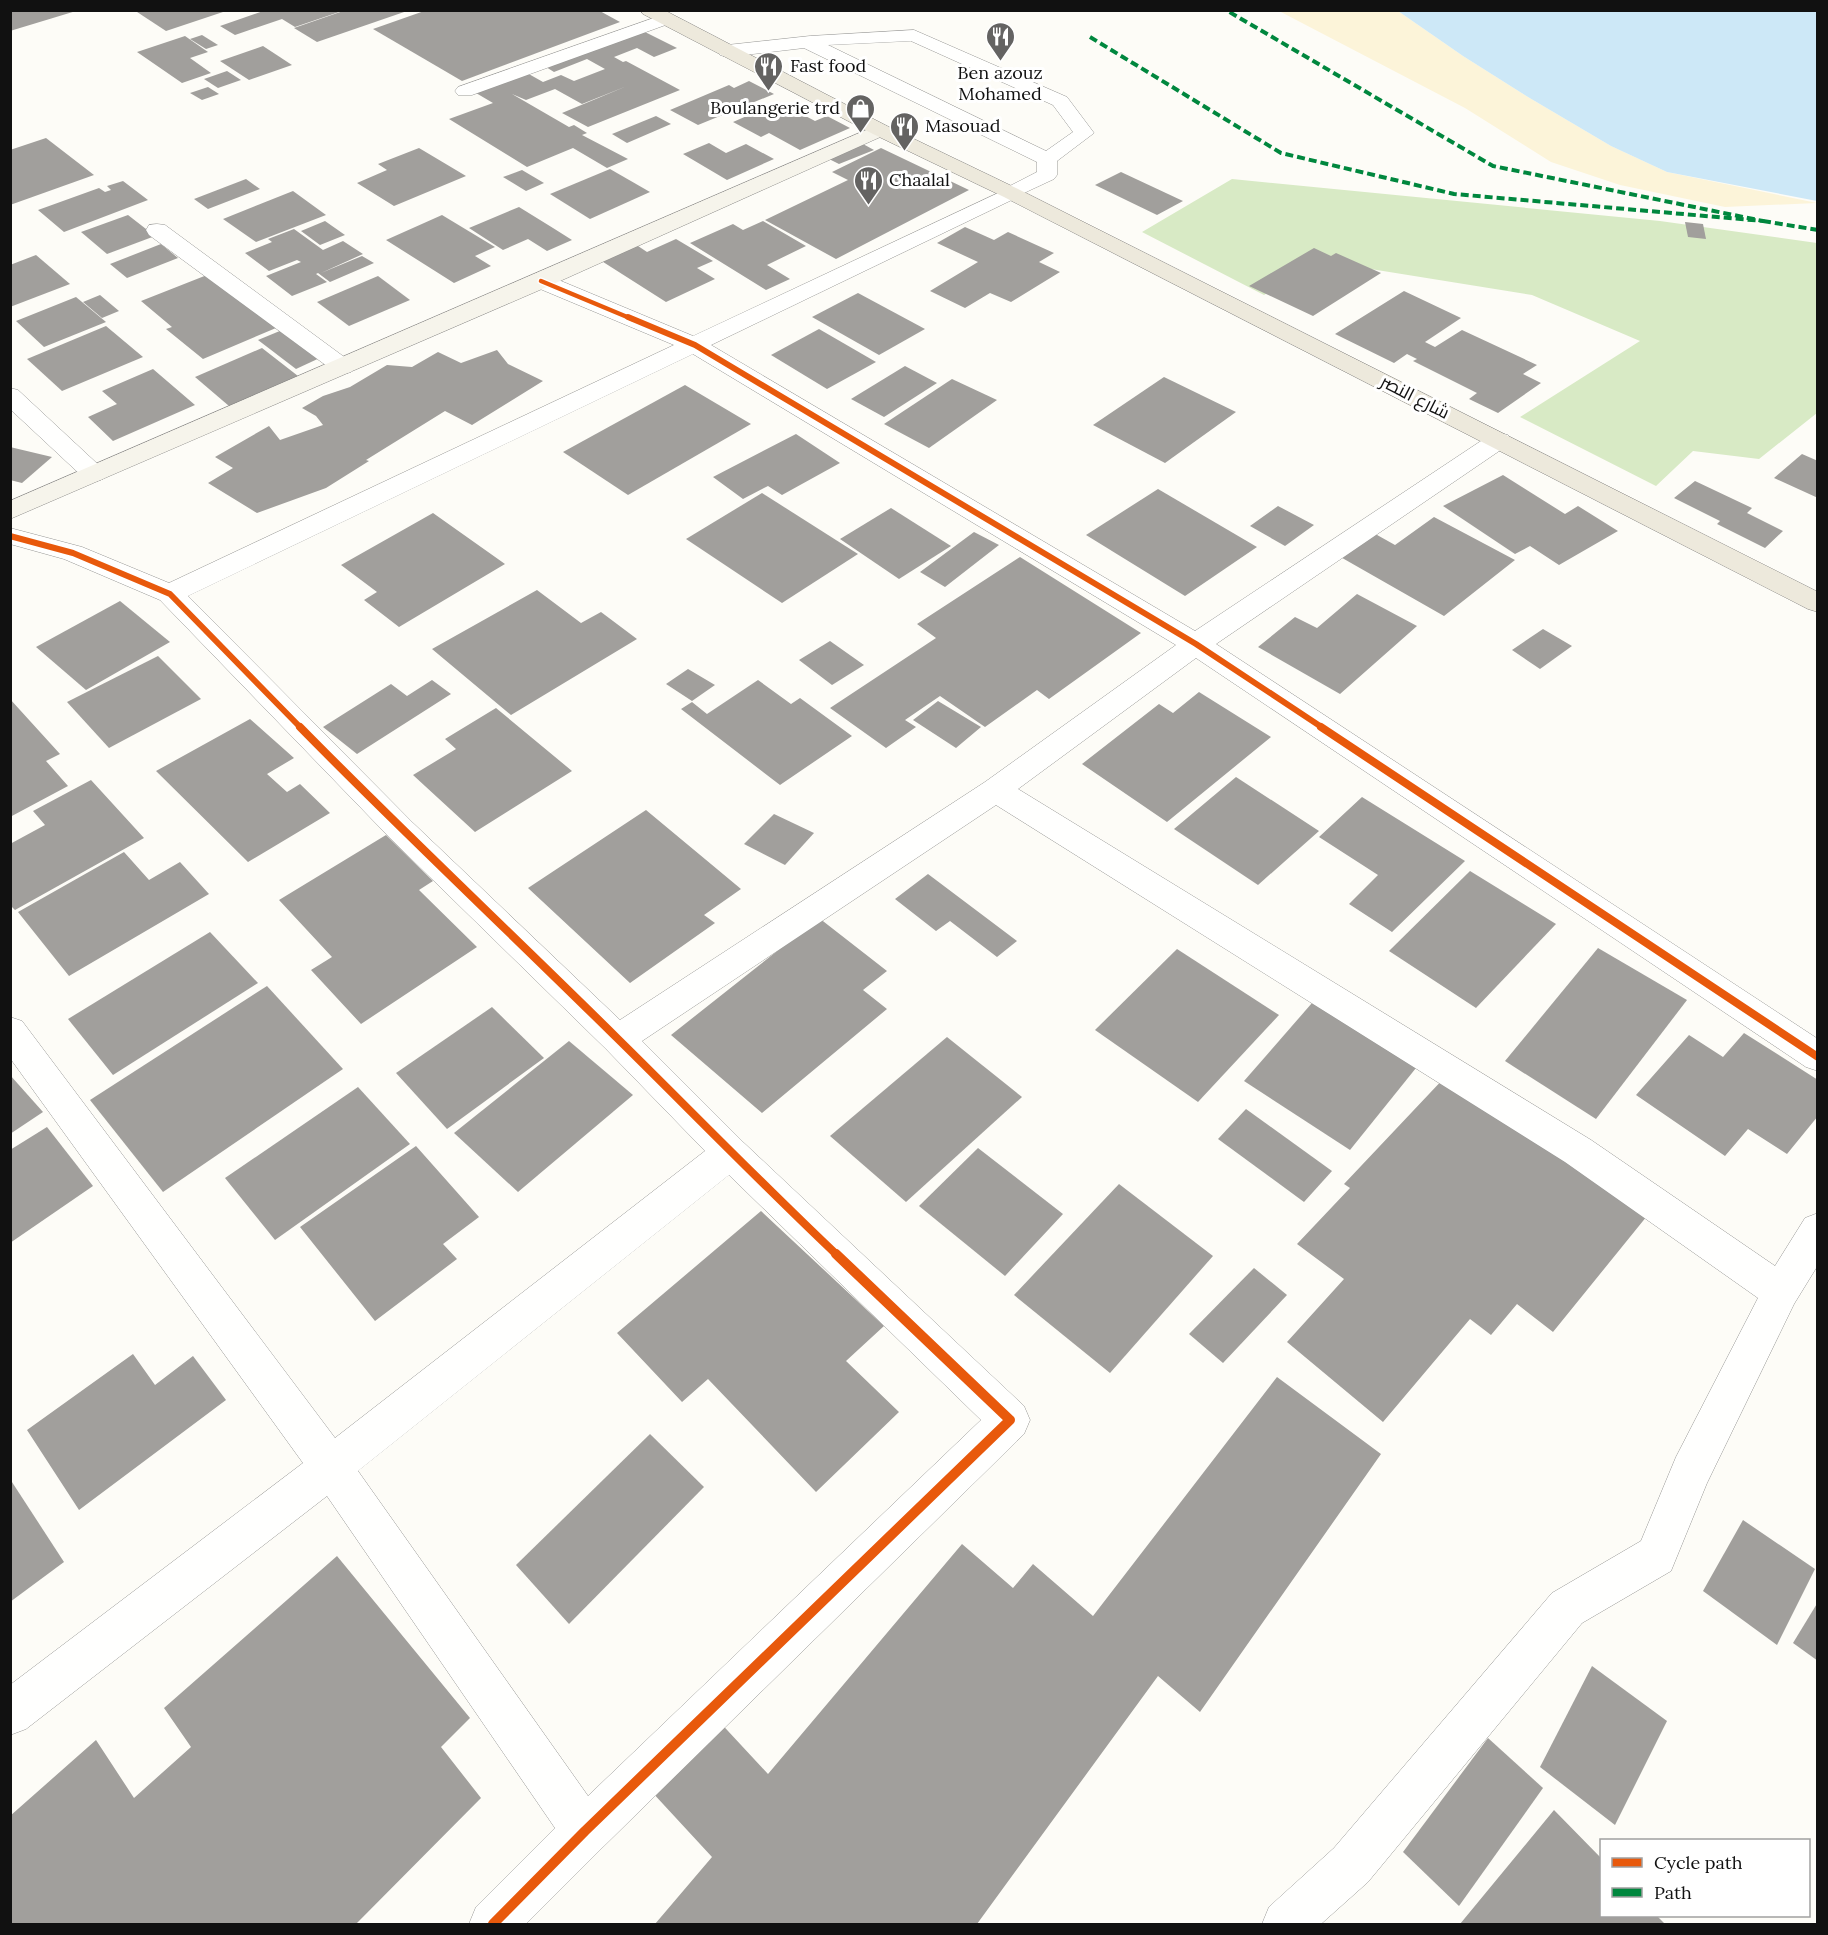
<svg xmlns="http://www.w3.org/2000/svg" width="1828" height="1935" viewBox="0 0 1828 1935" font-family="Lora,Cairo,serif">
  <style>
    .forest { fill: #d8eac5 }
    .sand { fill: #fcf4d9 }
    .water { fill: #cde8f7 }
    .building { fill: #a19f9c }
    .lines { fill: none; stroke-linecap: round; stroke-linejoin: round }
    .service-casing { stroke: #979795; stroke-width: 1 }
    .minor-casing { stroke: #979795; stroke-width: 1 }
    .secondary-casing { stroke: #8e8d8b; stroke-width: 1 }
    .primary-casing { stroke: #858482; stroke-width: 1 }
    .service { fill: #fffffe; fill-rule: evenodd }
    .minor { fill: #fffffe; fill-rule: evenodd }
    .secondary { fill: #f6f4eb; fill-rule: evenodd }
    .primary { fill: #ede9dc; fill-rule: evenodd }
    .quiet { stroke: #00873e; stroke-width: 4; stroke-dasharray: 8 4; stroke-linecap: butt }
    .cycleway-far3-casing { stroke: #fff; stroke-width: 7 }
    .cycleway-far2-casing { stroke: #fff; stroke-width: 9 }
    .cycleway-far1-casing { stroke: #fff; stroke-width: 11 }
    .cycleway-casing { stroke: #fff; stroke-width: 14 }
    .cycleway-far3 { stroke: #e8590c; stroke-width: 4.5 }
    .cycleway-far2 { stroke: #e8590c; stroke-width: 6 }
    .cycleway-far1 { stroke: #e8590c; stroke-width: 8 }
    .cycleway { stroke: #e8590c; stroke-width: 10 }
    .labels { text-anchor: middle; stroke-width: 6; stroke-linejoin: round; paint-order: stroke }
    .far-poi-label { font-size: 18px; fill: #111; stroke: #fff; text-anchor: start }
    .far-street-label { font-size: 18px; fill: #111; stroke: #fff }
  </style>
  <rect width="100%" height="100%" fill="#fdfcf7"/>
  <polygon class="forest" points="1232,179 1660,221 1817,243 1817,413 1759,459 1693,451 1656,486 1520,417 1640,341 1532,295 1321,261 1264,295 1142,232"/>
  <polygon class="sand" points="1279,11 1398,11 1463,56 1528,97 1611,146 1667,172 1817,203 1725,207 1620,185 1551,162 1465,108"/>
  <polygon class="water" points="1398,11 1817,11 1817,201 1667,172 1611,146 1528,97 1463,56"/>
  <g class="building">
    <polygon points="10,10 76,10 76,11 10,31"/>
    <polygon points="134,10 226,10 226,11 166,31"/>
    <polygon points="266,10 342,10 342,11 295,27 282,19 235,35 220,26"/>
    <polygon points="346,10 407,10 407,11 317,42 294,28"/>
    <polygon points="427,10 598,10 620,22 462,81 373,29"/>
    <polygon points="643,31 677,48 654,57 637,48 614,57 623,62 626,61 680,90 588,127 562,113 627,86 582,104 555,89 526,100 512,94 569,127 574,125 587,133 582,135 628,159 607,168 573,148 527,167 449,119 493,103 476,93 527,73 543,82 561,75 574,81 605,69 587,59 554,72 546,67"/>
    <polygon points="202,35 218,45 206,49 190,39"/>
    <polygon points="185,36 208,52 190,58 211,73 182,83 137,52"/>
    <polygon points="263,46 292,65 249,80 220,61"/>
    <polygon points="227,71 241,80 218,88 204,79"/>
    <polygon points="749,81 774,94 698,125 670,110 729,85 734,88"/>
    <polygon points="208,87 219,94 202,100 190,93"/>
    <polygon points="779,102 815,121 827,116 850,128 800,150 769,133 761,137 733,122"/>
    <polygon points="656,116 671,124 627,143 612,134"/>
    <polygon points="46,138 94,175 10,205 10,150"/>
    <polygon points="709,143 726,153 746,144 774,159 727,180 683,154"/>
    <polygon points="863,144 874,150 839,164 829,159"/>
    <polygon points="419,148 466,176 394,206 357,183 387,170 378,164"/>
    <polygon points="881,148 969,190 836,259 765,220 848,180 832,172"/>
    <polygon points="610,169 650,192 590,219 550,194"/>
    <polygon points="522,170 544,183 526,191 503,177"/>
    <polygon points="1121,172 1183,201 1157,215 1095,185"/>
    <polygon points="246,179 260,189 208,209 194,199"/>
    <polygon points="123,181 148,200 64,232 38,210 99,188 105,192 111,190 107,186"/>
    <polygon points="293,191 326,215 256,242 223,219"/>
    <polygon points="519,207 553,228 572,240 547,251 528,239 503,250 469,228"/>
    <polygon points="128,215 155,236 107,254 81,232"/>
    <polygon points="442,215 495,247 475,256 491,266 454,283 386,240"/>
    <polygon points="325,221 345,235 320,245 301,231"/>
    <polygon points="763,221 806,246 767,265 790,279 766,290 690,243 733,224 743,230"/>
    <polygon points="1685,222 1703,224 1706,239 1688,237"/>
    <polygon points="965,227 994,240 1008,232 1054,253 1039,262 1060,272 1011,302 990,293 965,308 930,291 978,262 937,243"/>
    <polygon points="294,229 323,250 343,241 363,254 321,273 362,256 374,263 330,282 318,273 316,274 327,282 292,296 266,276 301,262 297,260 269,271 245,253 272,242 268,239"/>
    <polygon points="676,239 713,261 697,268 715,279 666,302 600,260 635,244 647,252"/>
    <polygon points="161,244 178,258 127,278 110,264"/>
    <polygon points="1314,248 1331,256 1336,253 1381,273 1313,316 1249,286"/>
    <polygon points="36,255 70,284 10,307 10,265"/>
    <polygon points="207,275 276,328 203,359 166,329 172,327 141,301"/>
    <polygon points="378,276 410,300 349,326 317,302"/>
    <polygon points="1404,291 1461,318 1425,342 1435,347 1462,330 1537,365 1523,374 1541,383 1498,413 1469,399 1477,393 1413,361 1417,359 1407,354 1394,363 1335,334"/>
    <polygon points="858,293 925,329 879,355 812,317"/>
    <polygon points="100,295 119,311 102,318 83,302"/>
    <polygon points="76,297 106,322 44,347 16,321"/>
    <polygon points="106,326 143,357 62,391 27,359"/>
    <polygon points="287,328 324,356 296,369 258,340"/>
    <polygon points="819,329 876,362 827,389 771,355"/>
    <polygon points="262,348 298,376 229,406 195,377"/>
    <polygon points="497,350 508,364 543,381 472,425 445,411 366,460 369,461 326,488 257,513 208,483 233,468 215,457 269,426 280,440 323,425 316,416 302,408 323,396 350,387 387,365 412,367 438,352 461,363"/>
    <polygon points="905,366 937,383 884,417 851,399"/>
    <polygon points="153,369 195,405 113,441 88,417 117,404 102,391"/>
    <polygon points="1164,377 1236,412 1165,463 1093,425"/>
    <polygon points="952,379 997,400 929,448 884,424"/>
    <polygon points="685,385 751,424 628,495 563,452"/>
    <polygon points="796,434 840,463 782,495 768,486 743,499 713,477"/>
    <polygon points="10,447 52,457 22,483 10,480"/>
    <polygon points="1802,454 1818,461 1818,498 1774,478"/>
    <polygon points="1503,475 1565,514 1578,506 1618,531 1559,565 1530,546 1515,554 1443,506"/>
    <polygon points="1695,481 1752,508 1747,513 1783,531 1765,548 1717,524 1720,521 1674,498"/>
    <polygon points="1158,489 1257,547 1185,596 1086,535"/>
    <polygon points="762,493 858,554 782,603 686,539"/>
    <polygon points="1278,506 1314,525 1285,546 1250,526"/>
    <polygon points="891,508 951,546 899,579 840,539"/>
    <polygon points="433,513 505,564 399,627 364,600 377,592 341,565"/>
    <polygon points="1434,517 1515,560 1444,616 1337,555 1370,531 1395,545"/>
    <polygon points="974,532 999,545 945,587 920,572"/>
    <polygon points="1020,557 1141,633 1049,699 1037,690 985,727 940,696 905,720 916,727 886,748 830,708 936,638 917,624"/>
    <polygon points="537,590 581,623 601,612 637,639 511,715 432,649"/>
    <polygon points="1357,594 1417,626 1340,694 1258,647 1295,617 1317,628"/>
    <polygon points="120,601 170,642 86,690 36,647"/>
    <polygon points="1543,629 1572,646 1540,669 1512,650"/>
    <polygon points="830,641 864,665 832,685 799,660"/>
    <polygon points="158,656 201,699 109,748 67,702"/>
    <polygon points="688,669 715,685 692,701 666,684"/>
    <polygon points="432,680 451,694 357,754 323,727 391,684 407,696"/>
    <polygon points="758,680 791,704 800,698 852,736 780,785 681,709 692,702 707,714"/>
    <polygon points="1199,692 1271,737 1167,822 1082,764 1159,704 1173,713"/>
    <polygon points="10,699 60,754 46,761 68,786 10,817"/>
    <polygon points="938,701 981,727 956,748 913,720"/>
    <polygon points="496,708 572,771 475,832 413,775 456,749 445,739"/>
    <polygon points="250,719 294,758 267,774 287,792 300,784 330,813 248,862 156,771"/>
    <polygon points="1236,777 1319,831 1258,885 1174,829"/>
    <polygon points="91,780 144,838 15,910 10,905 10,844 45,825 33,811"/>
    <polygon points="1362,797 1465,861 1392,932 1349,904 1378,875 1319,837"/>
    <polygon points="646,810 741,889 704,915 715,923 630,983 528,888"/>
    <polygon points="774,814 814,833 785,865 744,844"/>
    <polygon points="386,835 433,881 419,890 477,947 361,1024 311,970 332,957 279,900"/>
    <polygon points="124,852 149,880 180,862 209,894 69,976 18,912"/>
    <polygon points="1470,871 1556,924 1476,1008 1389,951"/>
    <polygon points="928,874 1017,941 997,957 950,921 936,931 895,899"/>
    <polygon points="819,918 887,971 863,990 887,1009 762,1113 671,1035"/>
    <polygon points="210,932 258,983 113,1075 68,1019"/>
    <polygon points="1598,948 1687,1000 1596,1119 1505,1061"/>
    <polygon points="1177,949 1279,1015 1198,1102 1095,1030"/>
    <polygon points="267,986 343,1069 163,1192 90,1100"/>
    <polygon points="1312,1003 1416,1068 1350,1150 1244,1081"/>
    <polygon points="492,1007 544,1058 447,1129 396,1073"/>
    <polygon points="1744,1033 1818,1080 1818,1116 1787,1154 1748,1129 1725,1156 1636,1095 1689,1035 1723,1057"/>
    <polygon points="947,1037 1022,1097 906,1202 830,1136"/>
    <polygon points="569,1041 633,1095 518,1192 454,1133"/>
    <polygon points="10,1075 43,1112 10,1134"/>
    <polygon points="1446,1076 1647,1216 1553,1332 1517,1304 1491,1335 1470,1319 1383,1422 1287,1342 1344,1279 1297,1244 1350,1188 1344,1184"/>
    <polygon points="358,1087 410,1144 275,1240 225,1178"/>
    <polygon points="1246,1109 1332,1171 1304,1202 1218,1139"/>
    <polygon points="47,1127 93,1186 10,1243 10,1150"/>
    <polygon points="416,1146 479,1217 443,1244 457,1259 375,1321 300,1227"/>
    <polygon points="978,1148 1063,1214 1005,1276 919,1206"/>
    <polygon points="1119,1184 1213,1256 1110,1373 1014,1295"/>
    <polygon points="761,1211 884,1326 846,1361 899,1412 816,1492 708,1379 682,1402 617,1333"/>
    <polygon points="1254,1268 1287,1295 1223,1363 1189,1334"/>
    <polygon points="133,1354 155,1385 193,1356 226,1400 79,1510 27,1430"/>
    <polygon points="1277,1377 1381,1454 1200,1712 1158,1676 977,1924 655,1924 712,1857 651,1791 715,1717 768,1774 962,1544 1013,1588 1033,1564 1093,1616"/>
    <polygon points="650,1434 704,1487 569,1624 516,1565"/>
    <polygon points="10,1479 64,1562 10,1602"/>
    <polygon points="1743,1520 1815,1569 1777,1645 1703,1591"/>
    <polygon points="337,1556 470,1718 441,1747 481,1798 356,1924 10,1924 10,1816 96,1740 134,1798 191,1747 164,1708"/>
    <polygon points="1818,1602 1818,1661 1793,1643"/>
    <polygon points="1592,1666 1667,1721 1615,1825 1540,1767"/>
    <polygon points="1488,1738 1543,1788 1459,1906 1403,1852"/>
    <polygon points="1554,1810 1602,1859 1602,1916 1657,1916 1665,1924 1460,1924"/>
  </g>
  <g class="lines">
    <defs>
      <path id="service" d="M 914,30 L 1067,97 L 1094,133 L 1057,161 L 1057,175 L 1054,179 L 1011,199 L 1004,197 L 1001,193 L 1004,189 L 1037,172 L 1037,162 L 804,48 L 727,57 L 720,55 L 718,51 L 720,47 L 727,45 L 810,36 ZM 911,41 L 1053,105 L 1073,132 L 1046,151 L 828,45 Z"/>
      <g id="minor">
        <polygon points="665,14 671,15 674,19 671,23 472,95 458,95 455,91 458,87"/>
        <path d="M 1011,187 L 1018,189 L 1021,193 L 1018,197 L 711,345 L 1195,631 L 1490,435 L 1499,433 L 1508,435 L 1511,440 L 1508,445 L 1216,644 L 1818,1039 L 1818,1071 L 1806,1067 L 1196,658 L 1018,789 L 1591,1140 L 1775,1266 L 1805,1218 L 1818,1213 L 1818,1265 L 1794,1304 L 1707,1483 L 1671,1571 L 1582,1623 L 1368,1882 L 1321,1924 L 1262,1924 L 1269,1907 L 1334,1848 L 1552,1593 L 1641,1541 L 1676,1457 L 1758,1298 L 1565,1162 L 996,805 L 642,1041 L 743,1142 L 1024,1406 L 1030,1420 L 1024,1434 L 602,1848 L 526,1924 L 469,1924 L 476,1907 L 555,1828 L 327,1496 L 26,1729 L 10,1735 L 10,1685 L 303,1463 L 10,1058 L 10,1017 L 22,1021 L 335,1438 L 705,1151 L 606,1049 L 390,838 L 160,600 L 64,559 L 10,544 L 10,528 L 82,547 L 169,583 L 674,345 L 533,286 L 530,281 L 533,276 L 541,274 L 549,276 L 693,336 ZM 693,354 L 1176,645 L 985,782 L 620,1020 L 412,822 L 188,596 ZM 729,1175 L 981,1420 L 588,1796 L 358,1471 Z"/>
        <polygon points="157,224 165,225 351,362 355,367 351,372 343,374 335,372 149,235 146,230 149,225"/>
        <polygon points="10,388 18,390 103,469 107,474 103,479 94,482 85,479 10,409"/>
      </g>
      <polygon id="secondary" points="880,124 887,126 890,130 887,134 549,286 10,519 10,501"/>
      <polygon id="primary" points="640,10 664,10 887,126 1018,189 1818,592 1818,612 1808,609 1004,197 873,134 643,14"/>
    </defs>
    <use href="#service" class="service-casing"/>
    <use href="#minor" class="minor-casing"/>
    <use href="#secondary" class="secondary-casing"/>
    <use href="#primary" class="primary-casing"/>
    <use href="#service" class="service"/>
    <use href="#minor" class="minor"/>
    <use href="#secondary" class="secondary"/>
    <use href="#primary" class="primary"/>
    <g class="quiet">
      <polyline points="1090,37 1281,153 1454,194 1763,221 1493,166 1226,10"/>
      <polyline points="1763,221 1818,230"/>
    </g>
    <defs>
      <polyline id="cycleway-far3" points="541,281 632,319"/>
      <g id="cycleway-far2">
        <polyline points="628,317 695,345 1196,644 1323,728"/>
        <polyline points="10,536 73,553 170,594 301,728"/>
      </g>
      <g id="cycleway-far1">
        <path d="M 300,727 C 404,833 512,934 618,1039 C 691,1111 763,1185 838,1256"/>
        <polyline points="1321,727 1818,1057"/>
      </g>
      <polyline id="cycleway" points="493,1924 585,1831 1010,1420 836,1254"/>
    </defs>
    <use href="#cycleway-far3" class="cycleway-far3-casing"/>
    <use href="#cycleway-far2" class="cycleway-far2-casing"/>
    <use href="#cycleway-far1" class="cycleway-far1-casing"/>
    <use href="#cycleway" class="cycleway-casing"/>
    <use href="#cycleway-far3" class="cycleway-far3"/>
    <use href="#cycleway-far2" class="cycleway-far2"/>
    <use href="#cycleway-far1" class="cycleway-far1"/>
    <use href="#cycleway" class="cycleway"/>
  </g>
  <defs>
    <symbol id="restaurant-pin" viewBox="-11 -11 22 30"><path d="M0 17L-7.5 6A9.5 9.5 0 1 1 7.5 6Z" fill="#646362" stroke="#fff"/><path d="M-5-6h1v4h1v-4h1v4h1v-4h1v5L-1.5 .5V6h-2V.5L-5-1ZM5-6V6H3V1.5H1.5Q1.5-4 5-6Z" fill="#fff"/></symbol>
    <symbol id="shop-pin" viewBox="-11 -11 22 30"><path d="M0 17L-7.5 6A9.5 9.5 0 1 1 7.5 6Z" fill="#646362" stroke="#fff"/><path d="M-5-2.5h2.3a2.7 3.5 0 0 1 5.4 0H5L5.5 6h-11ZM-1.5-2.5h3a1.5 2.3 0 0 0-3 0Z" fill="#fff"/></symbol>
  </defs>
  <g fill-rule="evenodd">
    <use href="#restaurant-pin" x="984" y="20" width="33" height="45"/>
    <use href="#restaurant-pin" x="752" y="50" width="33" height="45"/>
    <use href="#shop-pin" x="844" y="92" width="33" height="45"/>
    <use href="#restaurant-pin" x="888" y="110" width="33" height="45"/>
    <use href="#restaurant-pin" x="852" y="164" width="33" height="45"/>
  </g>
  <g class="labels">
    <g class="far-poi-label">
      <text x="790" y="72">Fast food</text>
      <text x="1000" y="79" text-anchor="middle">Ben azouz<tspan x="1000" dy="21">Mohamed</tspan></text>
      <text x="840" y="114" text-anchor="end">Boulangerie trd</text>
      <text x="925" y="132">Masouad</text>
      <text x="889" y="186">Chaalal</text>
    </g>
    <g class="far-street-label">
      <text transform="translate(1415 397) rotate(27)" y="6">شارع النصر</text>
    </g>
  </g>
  <rect width="1828" height="1935" fill="none" stroke="#111111" stroke-width="24"/>
  <rect x="1600" y="1839" width="210" height="78" fill="#ffffff" stroke="#a0a0a0" stroke-width="1.5"/>
  <rect x="1612" y="1858" width="30" height="9" fill="#e8590c" stroke="#a0a0a0" stroke-width="1.5"/>
  <text x="1654" y="1869" font-size="18" fill="#111111">Cycle path</text>
  <rect x="1612" y="1888" width="30" height="9" fill="#00873e" stroke="#a0a0a0" stroke-width="1.5"/>
  <text x="1654" y="1899" font-size="18" fill="#111111">Path</text>
</svg>
